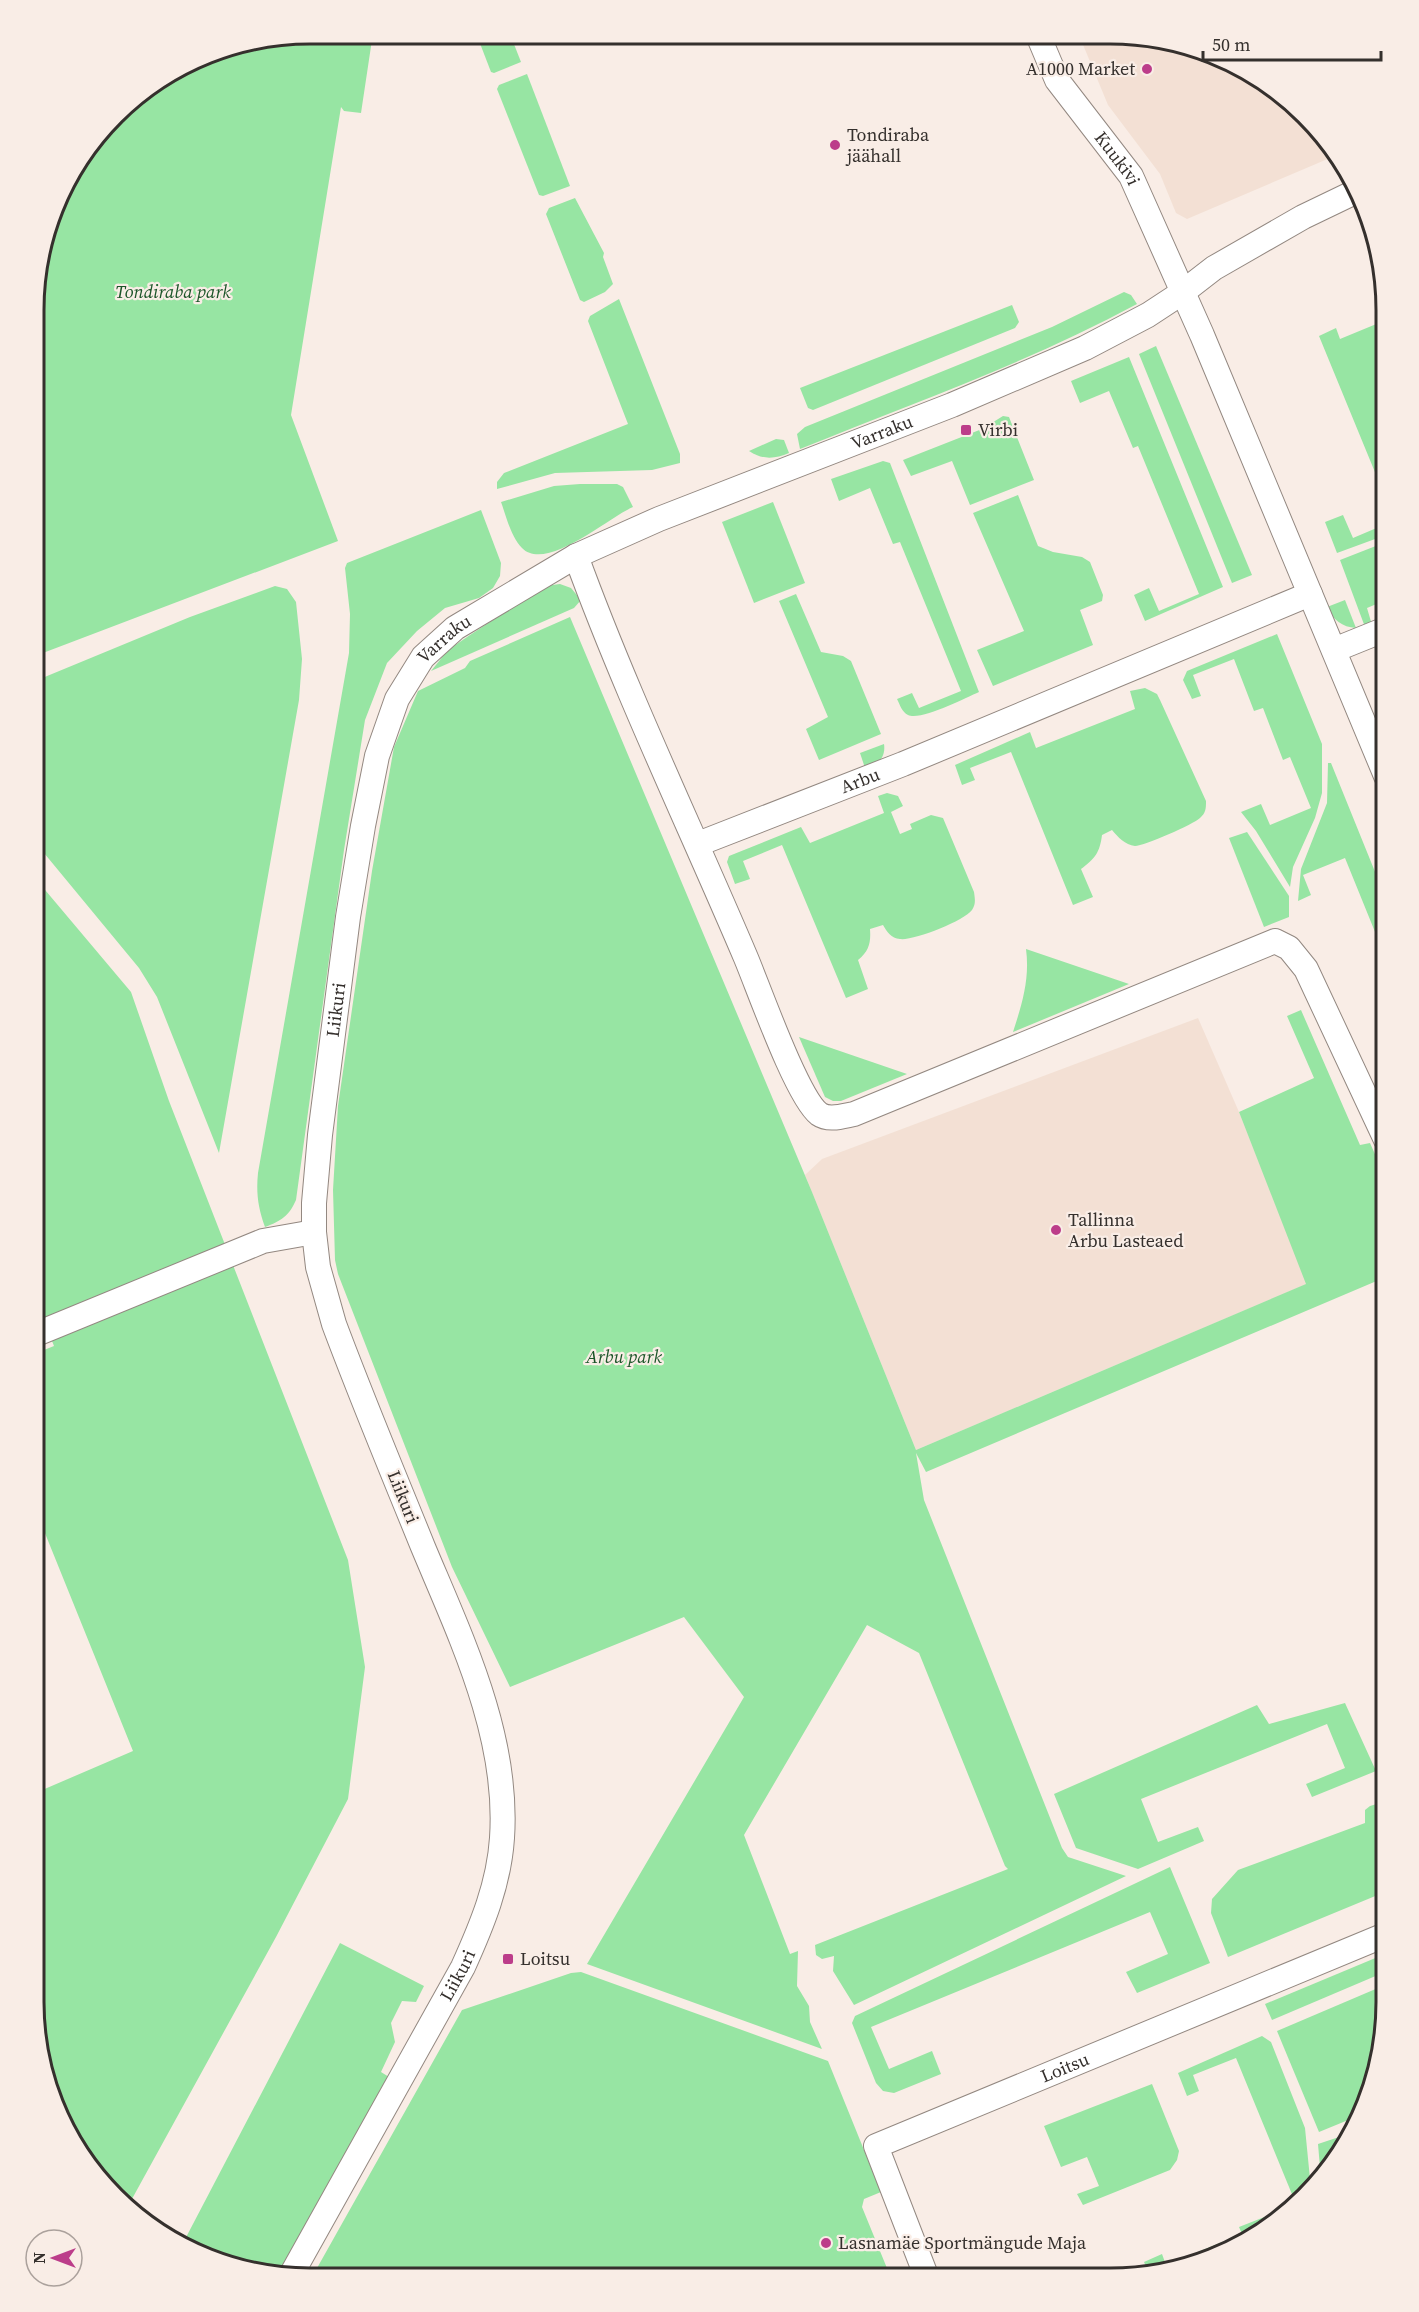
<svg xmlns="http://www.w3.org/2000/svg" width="1419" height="2312" viewBox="0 0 1419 2312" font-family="'Source Serif 4',serif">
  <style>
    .built { fill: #f3e0d4 }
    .green { fill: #97e5a3 }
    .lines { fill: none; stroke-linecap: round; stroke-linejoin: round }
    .minor-casing { stroke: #938881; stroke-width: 26 }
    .minor { stroke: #fff; stroke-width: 24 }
    .poi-dot { fill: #bc3d8a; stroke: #f9ede6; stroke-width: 2 }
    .labels { text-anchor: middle; stroke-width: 4.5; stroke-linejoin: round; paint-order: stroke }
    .poi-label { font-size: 18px; fill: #35302d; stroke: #f9ede6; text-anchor: start }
    .street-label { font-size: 18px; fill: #35302d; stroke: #f9ede6 }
    .park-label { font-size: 18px; font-style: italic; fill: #1b5528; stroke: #f9ede6 }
    .rim { fill: none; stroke: #35302d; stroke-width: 3 }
  </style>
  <rect width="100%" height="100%" fill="#f9ede6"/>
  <g class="built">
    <polygon points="1079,35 1146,35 1215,54 1278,90 1329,142 1337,155 1187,219 1176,213 1160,174 1108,105"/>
    <polygon points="1198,1018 1239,1112 1307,1284 916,1450 805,1175 822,1159"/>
  </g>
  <g class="green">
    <polygon points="310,33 373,33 361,113 344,111 341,107 291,415 338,541 35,656 35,274 62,187 127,102 204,54"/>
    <polygon points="476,33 510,34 521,62 494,73 491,72"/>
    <polygon points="527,74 570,186 543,196 539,195 497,89 499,85"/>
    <polygon points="575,198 604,253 603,257 613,284 605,292 584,302 580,300 546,214 549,208"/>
    <path d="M 1124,292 L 1131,295 L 1137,304 C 1030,362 913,403 800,449 L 797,434 L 805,427 L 1052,327 Z"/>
    <polygon points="619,299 680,454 680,463 652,470 555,473 497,489 497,482 504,473 628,424 588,321 590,316"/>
    <polygon points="1012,305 1019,322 1015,328 813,410 808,408 800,388"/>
    <polygon points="1386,320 1386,425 1377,430 1386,451 1386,499 1319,336 1336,328 1340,339"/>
    <polygon points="1156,346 1252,575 1232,583 1139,354"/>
    <polygon points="1129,357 1223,587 1145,621 1134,595 1149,588 1159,611 1199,594 1138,446 1133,448 1109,391 1080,403 1071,381"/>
    <polygon points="1003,416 1009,417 1034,480 970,505 952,461 911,476 903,460 982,429"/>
    <path d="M 776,439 L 784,440 L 789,453 C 775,459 762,460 749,451 Z"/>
    <path d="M 883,461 L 890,463 L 979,692 C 965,698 921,721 908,715 C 902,712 900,705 897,699 L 912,693 L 919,708 L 961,691 L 900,542 L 893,544 L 870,488 L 839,501 L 831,479 Z"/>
    <path d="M 580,484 L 617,484 L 623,487 L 633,507 C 609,517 546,573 522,548 C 511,537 506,516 501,502 L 554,486 Z"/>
    <polygon points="1018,495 1038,546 1053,552 1082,557 1090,562 1103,595 1102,601 1080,610 1093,645 993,686 977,650 1024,631 973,513"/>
    <polygon points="773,502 805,583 754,603 722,522"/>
    <path d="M 481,510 L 501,563 L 500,576 L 493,588 L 479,598 L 445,608 L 417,631 L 387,663 L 365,720 L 344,850 L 296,1200 C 289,1216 281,1221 265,1227 C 258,1208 256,1193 258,1173 L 349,653 L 350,614 L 345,568 L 347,563 Z"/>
    <polygon points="1343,515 1353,538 1386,524 1386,535 1337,553 1325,522"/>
    <polygon points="1386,542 1386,600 1367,608 1372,625 1365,627 1340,560"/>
    <polygon points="560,584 571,588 581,600 574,608 431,671 448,650 470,635 545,586"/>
    <polygon points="275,586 287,589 296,602 302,659 299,700 219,1153 157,997 139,968 44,853 35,839 35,681 190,617"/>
    <polygon points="796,594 821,652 843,656 851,661 881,734 819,760 806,729 828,717 779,601"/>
    <path d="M 1345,600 L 1356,628 C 1342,627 1333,620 1327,607 Z"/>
    <polygon points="570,617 812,1192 916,1450 1306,1284 1239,1112 1314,1078 1287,1016 1301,1010 1360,1145 1370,1143 1386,1179 1386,1277 926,1472 916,1453 924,1500 1062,1848 1068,1857 1126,1876 854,2005 833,1971 834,1956 822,1959 816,1955 815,1945 1008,1869 1005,1866 919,1653 867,1625 744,1835 790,1954 798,1951 797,1986 809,2006 810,2022 822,2049 587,1964 744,1697 684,1617 510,1687 452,1567 338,1274 335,1260 333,1190 338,1106 372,871 394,747 418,691 465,668 470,661"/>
    <polygon points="1277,634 1322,744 1322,793 1315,818 1293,867 1290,887 1256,831 1241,812 1261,804 1270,825 1311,808 1290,757 1283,760 1263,708 1254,711 1234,659 1193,675 1201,696 1192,699 1183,680 1187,671"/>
    <path d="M 1145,688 L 1157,694 L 1160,700 L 1206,801 C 1206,808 1206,813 1200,818 C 1194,824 1144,846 1135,846 C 1125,845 1118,837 1112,830 L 1102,835 C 1100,852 1095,859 1081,869 L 1093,897 L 1073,905 L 1011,752 L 970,768 L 975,780 L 962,785 L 955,765 L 1030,732 L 1036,748 L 1135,709 L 1130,691 Z"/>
    <path d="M 884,744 C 886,758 878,764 866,771 L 860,753 Z"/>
    <polygon points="1328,763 1331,763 1386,899 1386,959 1345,858 1303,875 1311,895 1298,901 1301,869 1327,803"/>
    <path d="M 887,793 L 898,796 L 903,806 L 891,812 L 900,834 L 912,829 L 910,824 L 931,815 L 943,818 L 974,892 C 975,899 976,904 972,910 C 964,921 913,941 900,939 C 891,938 887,932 883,925 L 870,929 C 871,943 869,951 858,960 L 868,989 L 846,998 L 782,845 L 743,861 L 750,879 L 735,884 L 727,862 L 729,856 L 801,827 L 810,843 L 884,813 L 878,796 Z"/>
    <polygon points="1247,832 1289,896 1289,917 1264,927 1229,838"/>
    <polygon points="35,878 131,992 169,1101 348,1560 365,1667 348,1799 276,1937 127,2208 90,2170 54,2108 33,2002 33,1794 133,1751 34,1506 34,1354 54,1346 34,1296"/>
    <path d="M 1026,949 L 1129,984 L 1013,1032 C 1022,1004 1030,979 1026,949 Z"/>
    <polygon points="799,1037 907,1074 841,1101 833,1101 825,1097"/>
    <polygon points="1345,1703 1376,1771 1312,1797 1306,1784 1345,1768 1327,1724 1141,1799 1158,1842 1198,1827 1204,1841 1138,1869 1076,1848 1054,1794 1257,1705 1269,1724"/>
    <polygon points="1383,1802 1385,1803 1385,1892 1228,1957 1211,1913 1212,1899 1238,1870 1365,1823 1365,1810 1370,1806"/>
    <polygon points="1170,1867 1210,1963 1137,1993 1126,1972 1168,1954 1150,1912 871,2027 889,2069 932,2051 941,2074 894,2093 883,2091 876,2083 852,2023 855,2016"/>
    <polygon points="340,1943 424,1986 416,2002 402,2001 391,2023 395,2042 381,2072 389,2077 277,2277 204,2258 182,2245"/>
    <polygon points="1385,1954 1385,1972 1272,2020 1265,2004"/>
    <polygon points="581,1972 828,2061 881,2192 864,2199 862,2207 891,2278 312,2277 462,2010 571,1973"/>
    <polygon points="1385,1985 1385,2021 1371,2091 1358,2116 1319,2132 1277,2031"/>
    <polygon points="1262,2036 1271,2042 1305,2128 1311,2189 1296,2204 1236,2058 1193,2075 1199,2091 1187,2096 1178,2073"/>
    <polygon points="1152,2084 1179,2151 1177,2160 1170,2170 1083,2205 1077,2194 1099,2186 1087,2157 1061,2167 1044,2126"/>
    <polygon points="1345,2135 1346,2139 1329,2170 1321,2179 1318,2144"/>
    <polygon points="1295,2205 1278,2222 1215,2258 1148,2271 1144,2262 1162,2254 1166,2265 1242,2234 1239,2227"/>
  </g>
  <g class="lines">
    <defs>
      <g id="minor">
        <path id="s1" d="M 1038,35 L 1057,80 L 1131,176 L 1202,335 L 1386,776"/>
        <path d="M 576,556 C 626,693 689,824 746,958 C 759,989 797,1097 819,1114 C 829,1121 843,1116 854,1114 L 1275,941 L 1289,948 L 1306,969 L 1386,1140"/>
        <polyline points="1334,650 1386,629"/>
        <path id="s2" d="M 698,844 L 903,764 L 1310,594"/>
        <polyline points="34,1335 263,1241 314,1232"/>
        <path id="s3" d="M 290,2277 L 463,1967 C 482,1925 499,1884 502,1838 C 509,1736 461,1638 423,1547 C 393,1473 362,1399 334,1324 L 318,1267 L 314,1232 L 314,1203 L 320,1135 L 348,917 L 363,826 L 377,756 L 397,699 L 423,657 L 455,628 L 576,556 L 659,519 L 952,405 L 1085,348 L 1148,315 L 1183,292 L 1214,268 L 1303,217 L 1357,191"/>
        <path id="s4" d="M 927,2278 L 876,2146 L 1385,1935"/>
      </g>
    </defs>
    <use href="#minor" class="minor-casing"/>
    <use href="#minor" class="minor"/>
  </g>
  <g class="poi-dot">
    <circle cx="1147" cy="69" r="6"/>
    <circle cx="835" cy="145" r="6"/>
    <rect x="960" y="424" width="12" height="12" rx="3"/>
    <circle cx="1056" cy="1230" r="6"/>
    <rect x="502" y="1953" width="12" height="12" rx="3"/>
    <circle cx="826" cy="2243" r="6"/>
  </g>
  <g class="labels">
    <g class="poi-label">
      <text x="1135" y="75" text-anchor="end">A1000 Market</text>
      <text x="847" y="141">Tondiraba<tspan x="847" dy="21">jäähall</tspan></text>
      <text x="978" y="436">Virbi</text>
      <text x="1068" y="1226">Tallinna<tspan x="1068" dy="21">Arbu Lasteaed</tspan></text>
      <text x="520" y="1965">Loitsu</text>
      <text x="838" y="2249">Lasnamäe Sportmängude Maja</text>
    </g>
    <g class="street-label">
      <text dy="6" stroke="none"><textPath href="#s1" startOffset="148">Kuukivi</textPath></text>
      <text dy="6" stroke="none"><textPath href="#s3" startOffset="2234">Varraku</textPath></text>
      <text dy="6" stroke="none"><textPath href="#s3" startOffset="1748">Varraku</textPath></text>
      <text dy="6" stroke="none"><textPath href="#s2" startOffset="174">Arbu</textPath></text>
      <text dy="6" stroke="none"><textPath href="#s3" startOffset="1353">Liikuri</textPath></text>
      <text transform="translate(403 1497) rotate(68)" y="6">Liikuri</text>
      <text dy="6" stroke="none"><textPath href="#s3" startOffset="345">Liikuri</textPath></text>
      <text dy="6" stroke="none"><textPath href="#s4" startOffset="346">Loitsu</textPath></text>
    </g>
    <g class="park-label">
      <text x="173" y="298">Tondiraba park</text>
      <text x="624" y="1363">Arbu park</text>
    </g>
  </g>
  <path d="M0 0H1419V2312H0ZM310 44H1110A266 266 0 0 1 1376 310V2002A266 266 0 0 1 1110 2268H310A266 266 0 0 1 44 2002V310A266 266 0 0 1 310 44Z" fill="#f9ede6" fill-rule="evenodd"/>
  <path class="rim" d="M310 44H1110A266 266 0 0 1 1376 310V2002A266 266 0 0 1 1110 2268H310A266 266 0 0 1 44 2002V310A266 266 0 0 1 310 44Z"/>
  <g transform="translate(54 2258) rotate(270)"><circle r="28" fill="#f9ede6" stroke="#aba19c" stroke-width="1.5"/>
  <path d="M0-4.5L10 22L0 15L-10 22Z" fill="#bc3d8a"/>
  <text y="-9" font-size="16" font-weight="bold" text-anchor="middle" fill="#35302d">N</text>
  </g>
  <path d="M1203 51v9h178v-9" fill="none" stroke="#35302d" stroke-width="3"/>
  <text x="1212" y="51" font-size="18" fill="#35302d" stroke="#f9ede6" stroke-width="4.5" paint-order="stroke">50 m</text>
</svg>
